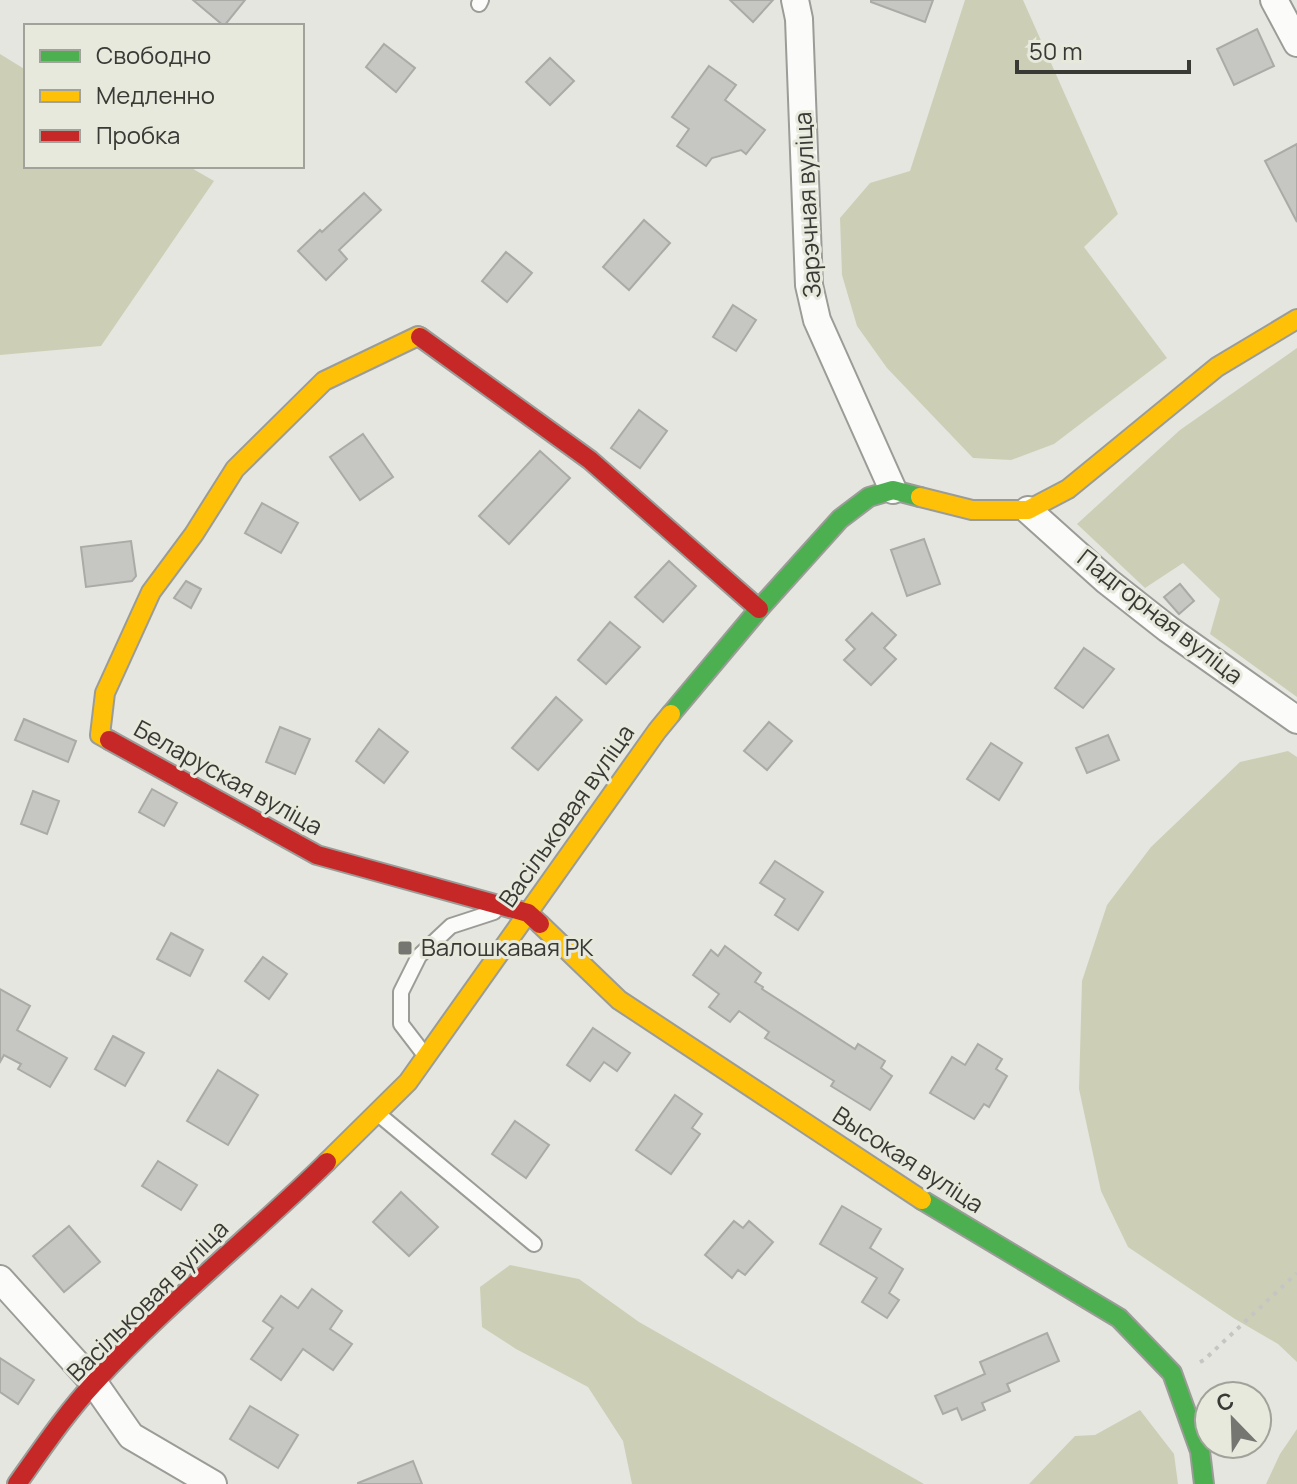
<svg xmlns="http://www.w3.org/2000/svg" width="1297" height="1484" viewBox="0 0 1297 1484" font-family="Manrope,sans-serif">
  <style>
    .forest { fill: #cccfb5 }
    .building { fill: #c6c7c2; stroke: #aaaaa6; stroke-width: 2 }
    .lines { fill: none; stroke-linecap: round; stroke-linejoin: round }
    .lane-casing { stroke: #9b9c97; stroke-width: 18 }
    .street-casing { stroke: #9b9c97; stroke-width: 30 }
    .fast-casing { stroke: #9b9c97; stroke-width: 22 }
    .slow-casing { stroke: #9b9c97; stroke-width: 22 }
    .jam-casing { stroke: #9b9c97; stroke-width: 22 }
    .path { stroke: #c5c5c3; stroke-width: 4; stroke-dasharray: 4 6; stroke-linecap: butt }
    .lane { stroke: #fbfbfa; stroke-width: 14 }
    .street { stroke: #fbfbfa; stroke-width: 26 }
    .fast { stroke: #4caf50; stroke-width: 18 }
    .slow { stroke: #ffc107; stroke-width: 18 }
    .jam { stroke: #c62828; stroke-width: 18 }
    .poi-dot { fill: #757671; stroke: #e7e9dd; stroke-width: 3 }
    .labels { text-anchor: middle; stroke-width: 6; stroke-linejoin: round; paint-order: stroke }
    .street-label { font-size: 24px; fill: #393935; stroke: #e7e9dd }
    .poi-label { font-size: 24px; fill: #393935; stroke: #e7e9dd; text-anchor: start }
  </style>
  <rect width="100%" height="100%" fill="#e5e6e0"/>
  <g class="forest">
    <polygon points="965,0 1023,0 1118,214 1084,247 1167,358 1054,444 1011,460 973,458 887,368 857,326 842,275 840,218 870,183 910,171"/>
    <polygon points="0,54 26,70 26,166 188,166 214,181 101,346 0,355"/>
    <polygon points="1297,348 1297,697 1210,634 1220,599 1183,563 1145,588 1077,524 1180,430"/>
    <polygon points="1288,751 1297,757 1297,1362 1278,1344 1235,1319 1128,1247 1101,1191 1079,1089 1082,981 1107,905 1151,847 1240,762"/>
    <polygon points="510,1265 579,1279 639,1322 924,1484 632,1484 623,1441 588,1387 516,1349 482,1327 480,1287"/>
    <polygon points="1140,1410 1174,1454 1178,1484 1029,1484 1075,1436 1095,1435"/>
    <polygon points="1297,1429 1297,1484 1266,1484 1280,1454"/>
  </g>
  <g class="building">
    <polygon points="193,0 245,0 224,26"/>
    <polygon points="730,0 773,0 753,22"/>
    <polygon points="871,0 933,0 925,22 871,2"/>
    <polygon points="1257,29 1274,66 1234,85 1217,49"/>
    <polygon points="384,44 415,68 396,92 366,67"/>
    <polygon points="550,58 574,81 550,105 526,82"/>
    <polygon points="709,66 736,85 725,100 765,130 746,154 741,150 712,158 706,166 677,146 689,129 672,117"/>
    <polygon points="1297,144 1297,222 1265,161"/>
    <polygon points="364,193 381,210 339,250 347,259 326,280 298,251 320,230 322,232"/>
    <polygon points="644,220 670,243 629,290 603,267"/>
    <polygon points="506,252 532,273 507,302 482,281"/>
    <polygon points="733,305 756,320 736,351 713,337"/>
    <polygon points="639,410 667,431 640,468 611,448"/>
    <polygon points="363,434 393,477 360,500 330,457"/>
    <polygon points="540,451 570,478 509,544 479,516"/>
    <polygon points="262,503 298,523 281,553 245,533"/>
    <polygon points="924,539 940,584 907,596 891,550"/>
    <polygon points="131,541 136,576 132,581 86,587 81,547"/>
    <polygon points="669,561 696,586 663,622 635,597"/>
    <polygon points="186,581 201,589 191,608 174,598"/>
    <polygon points="1180,584 1194,601 1179,614 1164,597"/>
    <polygon points="872,613 896,635 884,648 896,659 871,685 844,660 855,649 846,640"/>
    <polygon points="610,622 640,647 606,684 578,660"/>
    <polygon points="1084,648 1114,669 1083,708 1055,688"/>
    <polygon points="556,697 582,720 538,770 512,748"/>
    <polygon points="24,719 76,741 68,762 15,740"/>
    <polygon points="769,722 792,741 767,770 744,751"/>
    <polygon points="280,727 310,739 295,774 266,762"/>
    <polygon points="379,729 408,752 384,783 356,761"/>
    <polygon points="1108,735 1119,760 1087,773 1076,748"/>
    <polygon points="991,743 1022,763 999,800 967,779"/>
    <polygon points="152,789 177,803 164,826 139,812"/>
    <polygon points="33,791 59,801 47,834 21,824"/>
    <polygon points="775,861 823,892 798,930 775,915 785,899 760,883"/>
    <polygon points="171,933 203,950 190,976 157,959"/>
    <polygon points="725,946 761,973 755,982 763,987 762,989 855,1049 858,1044 885,1061 881,1068 892,1076 870,1110 831,1086 834,1081 765,1038 769,1032 739,1011 730,1022 709,1007 719,994 693,975 711,950 718,956"/>
    <polygon points="263,957 287,974 269,999 245,981"/>
    <polygon points="0,989 30,1006 17,1030 67,1058 50,1087 18,1069 21,1064 4,1055 0,1062"/>
    <polygon points="593,1028 630,1053 617,1071 604,1062 590,1081 567,1065"/>
    <polygon points="113,1036 144,1053 125,1086 95,1069"/>
    <polygon points="978,1044 1002,1059 996,1069 1007,1076 989,1107 984,1104 974,1119 930,1093 952,1057 965,1065"/>
    <polygon points="218,1070 258,1095 228,1145 187,1121"/>
    <polygon points="675,1095 702,1114 692,1128 700,1134 671,1174 636,1150"/>
    <polygon points="515,1121 549,1145 526,1178 492,1154"/>
    <polygon points="158,1161 197,1185 181,1210 142,1186"/>
    <polygon points="401,1192 438,1227 409,1256 373,1222"/>
    <polygon points="842,1206 881,1229 870,1248 903,1269 889,1293 899,1300 887,1318 862,1302 877,1278 820,1244"/>
    <polygon points="734,1221 743,1228 749,1221 773,1242 745,1275 738,1270 732,1278 705,1255"/>
    <polygon points="69,1226 100,1262 64,1292 33,1256"/>
    <polygon points="312,1289 342,1311 330,1329 352,1344 333,1370 303,1349 281,1380 251,1359 273,1328 263,1321 281,1296 298,1308"/>
    <polygon points="1047,1333 1059,1361 1007,1384 1010,1391 982,1403 985,1410 962,1420 957,1408 943,1414 935,1396 985,1374 980,1362"/>
    <polygon points="0,1358 34,1380 18,1404 0,1392"/>
    <polygon points="250,1406 298,1435 278,1468 230,1439"/>
    <polygon points="413,1461 422,1484 358,1484 358,1483"/>
  </g>
  <g class="lines">
    <defs>
      <g id="lane">
        <polyline points="479,4 481,0"/>
        <polyline points="424,1054 401,1024 401,992 419,956 451,926 494,912"/>
        <polyline points="377,1113 534,1244"/>
      </g>
      <g id="street">
        <polyline points="795,0 799,19 809,285 817,320 893,490"/>
        <polyline points="1274,0 1297,43"/>
        <polyline points="1028,510 1107,581 1168,629 1297,720"/>
        <polyline points="0,1279 94,1383 131,1436 213,1484"/>
      </g>
      <g id="fast">
        <polyline points="671,714 759,609 840,519 869,497 893,490 920,497"/>
        <polyline points="922,1200 1119,1318 1172,1373 1200,1451 1204,1484"/>
      </g>
      <g id="slow">
        <polyline points="920,497 972,510 1028,510 1068,489 1217,367 1297,319"/>
        <polyline points="109,740 100,735 105,693 151,592 194,534 235,469 324,381 418,336 420,337"/>
        <polyline points="540,924 619,1000 922,1200"/>
        <polyline points="327,1162 408,1082 657,731 671,714"/>
      </g>
      <g id="jam">
        <polyline points="420,337 590,460 759,609"/>
        <polyline points="109,740 317,855 528,913 540,924"/>
        <path d="M 17,1484 C 42,1449 66,1413 95,1382 C 167,1303 251,1237 327,1162"/>
      </g>
    </defs>
    <use href="#lane" class="lane-casing"/>
    <use href="#street" class="street-casing"/>
    <use href="#fast" class="fast-casing"/>
    <use href="#slow" class="slow-casing"/>
    <use href="#jam" class="jam-casing"/>
    <polyline class="path" points="1200,1362 1204,1360 1297,1273"/>
    <use href="#lane" class="lane"/>
    <use href="#street" class="street"/>
    <use href="#fast" class="fast"/>
    <use href="#slow" class="slow"/>
    <use href="#jam" class="jam"/>
  </g>
  <rect class="poi-dot" x="397" y="940" width="16" height="16" rx="4"/>
  <g class="labels">
    <g class="street-label">
      <text transform="translate(808 205) rotate(-93)" y="8">Зарэчная вуліца</text>
      <text transform="translate(1160 617) rotate(38)" y="8">Падгорная вуліца</text>
      <text transform="translate(228 778) rotate(29)" y="8">Беларуская вуліца</text>
      <text transform="translate(567 816) rotate(-55)" y="8">Васільковая вуліца</text>
      <text transform="translate(908 1160) rotate(33)" y="8">Высокая вуліца</text>
      <text transform="translate(148 1301) rotate(-45)" y="8">Васільковая вуліца</text>
    </g>
    <g class="poi-label">
      <text x="421" y="956">Валошкавая РК</text>
    </g>
  </g>
  <rect x="24" y="24" width="280" height="144" fill="#e7e9dd" stroke="#a1a39a" stroke-width="2"/>
  <rect x="40" y="50" width="40" height="12" fill="#4caf50" stroke="#a1a39a" stroke-width="2"/>
  <text x="96" y="64" font-size="24" fill="#393935">Свободно</text>
  <rect x="40" y="90" width="40" height="12" fill="#ffc107" stroke="#a1a39a" stroke-width="2"/>
  <text x="96" y="104" font-size="24" fill="#393935">Медленно</text>
  <rect x="40" y="130" width="40" height="12" fill="#c62828" stroke="#a1a39a" stroke-width="2"/>
  <text x="96" y="144" font-size="24" fill="#393935">Пробка</text>
  <g transform="translate(1233 1420) rotate(337)"><circle r="38" fill="#e7e9dd" stroke="#a1a39a" stroke-width="2"/>
  <path d="M0-6L14 30L0 20L-14 30Z" fill="#757671"/>
  <text y="-12" font-size="22" font-weight="bold" text-anchor="middle" fill="#393935">С</text>
  </g>
  <path d="M1017 60v12h172v-12" fill="none" stroke="#393935" stroke-width="4"/>
  <text x="1029" y="60" font-size="24" fill="#393935" stroke="#e7e9dd" stroke-width="6" paint-order="stroke">50 m</text>
</svg>
